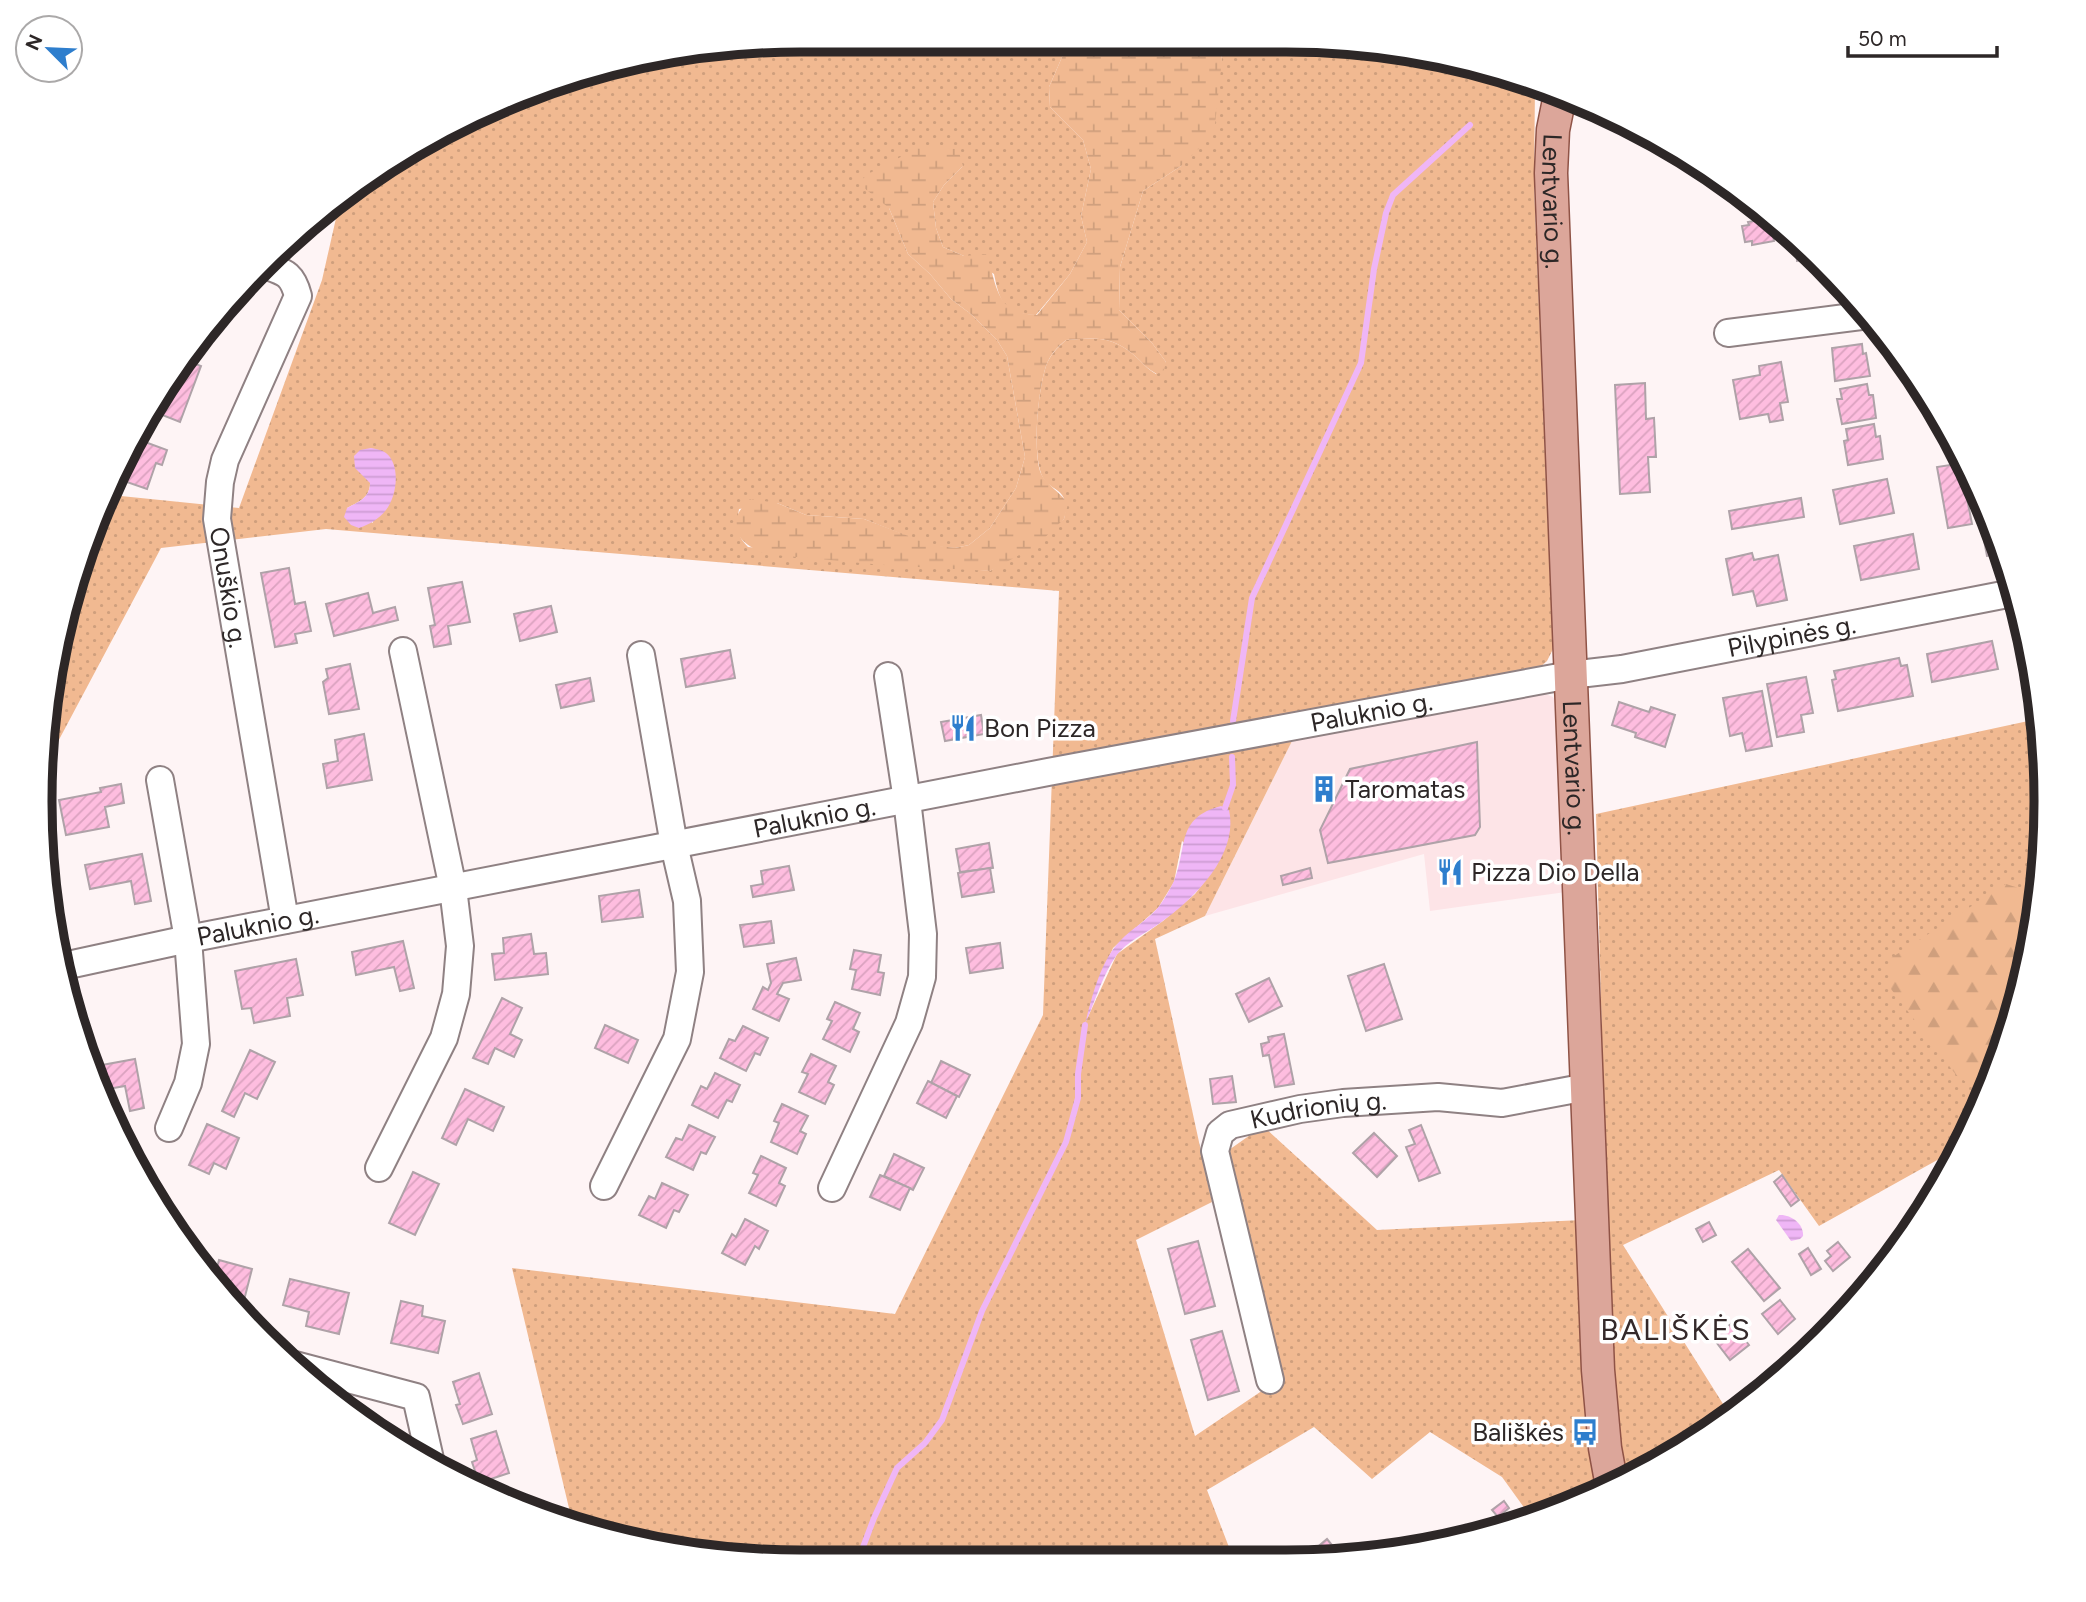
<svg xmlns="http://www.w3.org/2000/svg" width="2086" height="1602" viewBox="0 0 2086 1602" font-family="Figtree,sans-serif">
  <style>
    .built { fill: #fde4e7 }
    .grass { fill: url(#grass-dots); fill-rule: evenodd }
    .forest { fill: url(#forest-firs) }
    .wetland { fill: url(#wetland-marsh) }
    .water { fill: url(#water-rules) }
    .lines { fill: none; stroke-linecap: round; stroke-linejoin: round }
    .stream { stroke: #efb6f6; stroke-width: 6 }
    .building { fill: url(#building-hatch); stroke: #afa2a8; stroke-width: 2 }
    .minor-casing { stroke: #8f8183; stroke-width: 30 }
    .major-casing { stroke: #8f5346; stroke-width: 35 }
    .minor { stroke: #fff; stroke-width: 26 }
    .major { stroke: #dca69a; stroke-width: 32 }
    .labels { text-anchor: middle; stroke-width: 7; stroke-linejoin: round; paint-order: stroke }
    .street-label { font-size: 26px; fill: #2d2727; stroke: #fff }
    .poi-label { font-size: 26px; fill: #2d2727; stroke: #fff; text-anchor: start }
    .quarter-label { font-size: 30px; letter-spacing: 2px; fill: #34292a; stroke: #fff }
    .rim { fill: none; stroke: #2d2727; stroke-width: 9 }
  </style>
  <defs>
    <pattern id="grass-dots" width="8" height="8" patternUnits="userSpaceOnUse" patternTransform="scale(1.75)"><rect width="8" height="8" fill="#f1b991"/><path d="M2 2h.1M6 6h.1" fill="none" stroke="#cf9f7d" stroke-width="1.8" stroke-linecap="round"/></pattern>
    <pattern id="forest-firs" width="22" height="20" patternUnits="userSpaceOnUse" patternTransform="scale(1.75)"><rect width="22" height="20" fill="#f1b991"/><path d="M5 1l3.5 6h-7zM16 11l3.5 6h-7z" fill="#cf9f7d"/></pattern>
    <pattern id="wetland-marsh" width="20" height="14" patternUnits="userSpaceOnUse" patternTransform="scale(1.75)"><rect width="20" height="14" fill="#f1b991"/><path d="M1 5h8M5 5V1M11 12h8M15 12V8" fill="none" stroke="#cf9f7d"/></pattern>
    <pattern id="water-rules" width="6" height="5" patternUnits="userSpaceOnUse" patternTransform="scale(1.75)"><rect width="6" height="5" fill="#efb6f6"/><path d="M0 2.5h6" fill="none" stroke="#cd9cd3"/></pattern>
    <pattern id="building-hatch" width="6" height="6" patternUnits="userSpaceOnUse" patternTransform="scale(1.75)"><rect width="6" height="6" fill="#febddf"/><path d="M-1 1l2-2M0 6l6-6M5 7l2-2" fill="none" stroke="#daa2bf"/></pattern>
  </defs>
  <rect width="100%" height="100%" fill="#fef4f5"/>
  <polygon class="built" points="1543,693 1553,697 1559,708 1566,892 1430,911 1424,854 1205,916 1293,739"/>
  <g class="grass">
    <path d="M 801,40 L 1069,41 L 1049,87 L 1050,107 L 1083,140 L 1091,169 L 1081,216 L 1087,242 L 1070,274 L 1036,315 C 1004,314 1000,303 994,274 L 964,256 L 943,247 L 936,228 L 933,202 L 944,185 L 963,166 L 889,208 L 908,254 L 930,274 L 951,299 L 972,315 L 997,340 L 1007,356 L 1025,457 L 1016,488 L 990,528 L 969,545 L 955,548 L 932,546 L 864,519 L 806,515 L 777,503 L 739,509 C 736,526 736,535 748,547 L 990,571 L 1064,519 C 1072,483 1046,495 1040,470 C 1033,444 1038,391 1046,366 C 1050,355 1057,348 1066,340 C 1095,338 1111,335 1135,356 C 1143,363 1147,369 1156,374 L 1166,362 L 1152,343 L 1119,310 L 1120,267 L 1143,191 L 1181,166 L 1222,59 L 1219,42 L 1334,42 L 1481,66 L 1483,69 L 1491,70 L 1535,86 L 1534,185 L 1553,649 L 1547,661 L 1538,669 L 1293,739 L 1205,916 L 1155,939 L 1212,1202 L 1136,1240 L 1195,1436 L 1275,1382 L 1226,1152 L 1263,1126 L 1377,1230 L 1582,1220 L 1603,1485 L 1533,1520 L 1502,1477 L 1430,1432 L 1372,1479 L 1314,1427 L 1207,1490 L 1232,1555 L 701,1555 L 573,1525 L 512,1268 L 895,1314 L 1043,1015 L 1059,591 L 326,529 L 161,548 L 45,766 L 66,604 L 111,495 L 239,508 L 322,280 L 339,205 L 420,142 L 604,66 ZM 370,483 L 373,523 L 347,508 C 358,502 370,498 370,483 ZM 1182,841 L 1214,869 L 1195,894 L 1163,921 L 1117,954 L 1087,1019 L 1093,996 L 1113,948 L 1158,908 L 1174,882 Z"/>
    <polygon points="2038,719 2046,801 2036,899 2025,890 1982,1084 1995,1068 1988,1092 1957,1149 1819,1226 1779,1170 1623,1245 1730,1415 1707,1434 1623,1475 1610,1337 1596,814"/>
  </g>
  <polygon class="forest" points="2006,884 2025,890 2036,899 2031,950 1995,1068 1982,1084 1969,1084 1956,1075 1891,989 1888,970 1891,958"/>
  <path class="wetland" d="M 1069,41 L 1219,42 L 1222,59 L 1214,134 L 1181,166 L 1143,191 L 1120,267 L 1119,310 L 1152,343 L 1166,362 L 1164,370 L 1157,374 C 1147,369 1143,363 1135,356 C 1111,335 1095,338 1066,340 C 1057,347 1050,355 1046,366 C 1038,390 1033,447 1040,471 C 1044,484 1060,491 1068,504 L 1064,519 L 1036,546 L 990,571 L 883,565 L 765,554 C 735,542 724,523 750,499 L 777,503 L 806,515 L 864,519 L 932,545 L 955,548 L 969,545 L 990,528 L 1016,488 L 1025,457 L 1007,356 L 997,340 L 972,315 L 951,299 L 930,274 L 908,254 L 889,208 L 858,183 L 868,174 L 918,148 L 958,149 L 963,166 L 944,185 L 933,202 L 936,228 L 943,247 L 964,256 L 986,254 C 998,285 994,314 1037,315 L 1070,274 L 1087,242 L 1081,216 L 1091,169 L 1083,140 L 1050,107 L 1049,87 Z"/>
  <g class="water">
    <path d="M 371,448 C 376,449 382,450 386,453 C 401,465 397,496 386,510 C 379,519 370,524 359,528 L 351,525 L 344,517 L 347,508 C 358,502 370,498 370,483 L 355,468 L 354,456 L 360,450 Z"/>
    <path d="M 1221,806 L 1229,810 C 1239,855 1194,899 1160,923 C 1146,933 1126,942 1116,956 C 1102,976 1095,1002 1085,1024 C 1092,997 1100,962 1120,941 C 1132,928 1150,919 1160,905 C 1165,898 1170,889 1174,881 C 1188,848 1175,818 1221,806 Z"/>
    <path d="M 1779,1215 C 1791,1214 1804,1224 1803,1236 L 1800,1239 L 1791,1241 L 1776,1220 Z"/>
  </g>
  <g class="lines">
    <g class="stream">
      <polyline points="1233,721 1252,598 1361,363 1374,269 1386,213 1393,195 1470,125"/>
      <polyline points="1225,808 1233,785 1232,757"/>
      <polyline points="860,1555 874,1518 897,1468 925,1443 942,1420 982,1311 1066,1142 1078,1098 1078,1074 1085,1025"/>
    </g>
  </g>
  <g class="building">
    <polygon points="1770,218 1774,241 1752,245 1752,241 1745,242 1742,226 1749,225 1748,222"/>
    <polygon points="1791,237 1814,259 1797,261 1796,250 1792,251"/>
    <polygon points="1862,344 1863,354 1866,353 1870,376 1835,381 1832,348"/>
    <polygon points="188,361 201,366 180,422 152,411 154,405"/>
    <polygon points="1781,362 1788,402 1780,403 1783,420 1770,422 1768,414 1740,419 1733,380 1760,375 1759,366"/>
    <polygon points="1645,383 1646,419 1654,418 1656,457 1648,457 1650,492 1620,494 1615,385"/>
    <polygon points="1867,384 1869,395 1873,395 1876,418 1842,424 1837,399 1842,399 1840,389"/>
    <polygon points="1874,424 1876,437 1880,436 1883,459 1848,465 1844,441 1848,440 1846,429"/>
    <polygon points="134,441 145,445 145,442 167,450 162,465 156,463 147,489 118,479"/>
    <polygon points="1963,463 1975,486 1965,488 1972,524 1948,528 1937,467"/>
    <polygon points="1887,479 1894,513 1840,524 1833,490"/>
    <polygon points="1801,498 1804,517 1732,529 1729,511"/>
    <polygon points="1995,533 2001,554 1987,556 1983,535"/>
    <polygon points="1913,534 1919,569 1861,580 1854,546"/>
    <polygon points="1752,553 1754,560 1778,555 1787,600 1757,606 1753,591 1733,595 1726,559"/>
    <polygon points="289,568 295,604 305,602 311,631 295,634 297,643 275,647 261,573"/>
    <polygon points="462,582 470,622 448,626 451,644 434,647 430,626 435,625 428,588"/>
    <polygon points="368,593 373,613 395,607 398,620 334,636 326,604"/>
    <polygon points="551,606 557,632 520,641 514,614"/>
    <polygon points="1992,641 1998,669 1932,682 1927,654"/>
    <polygon points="730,650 735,678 686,687 681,659"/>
    <polygon points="1899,658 1901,666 1907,665 1913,696 1838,711 1832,680 1836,679 1834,671"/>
    <polygon points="350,664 359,709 329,714 323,682 328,678 326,669"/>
    <polygon points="1806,677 1813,713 1801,715 1804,732 1777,737 1767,684"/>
    <polygon points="590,678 594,701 561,708 556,685"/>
    <polygon points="1762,691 1772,746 1746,751 1742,733 1730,736 1723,698"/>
    <polygon points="1619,702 1649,712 1651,707 1675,715 1665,747 1635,737 1636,733 1612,725"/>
    <polygon points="981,715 984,734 945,741 941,722"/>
    <polygon points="364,734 372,780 327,788 323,764 338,761 335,740"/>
    <polygon points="1477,742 1480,827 1475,835 1328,863 1320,830 1350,769"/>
    <polygon points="1325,779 1332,782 1324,799 1317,796"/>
    <polygon points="121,784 124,803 105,807 109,827 66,835 59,800 101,792 100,788"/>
    <polygon points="989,843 993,868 960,872 956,849"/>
    <polygon points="142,854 151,901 135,904 131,881 90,889 85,865"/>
    <polygon points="789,866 794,890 753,897 751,886 763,884 761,871"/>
    <polygon points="990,868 994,892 962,897 958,873"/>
    <polygon points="1310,868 1312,878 1283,885 1281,876"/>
    <polygon points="639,890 643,917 602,922 599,896"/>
    <polygon points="771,921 774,943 744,947 740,925"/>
    <polygon points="531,934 534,954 546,953 548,974 495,980 492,954 504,953 503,938"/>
    <polygon points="403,941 414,988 400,991 394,967 356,975 352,952"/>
    <polygon points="1000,943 1003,968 970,973 966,948"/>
    <polygon points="854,950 881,955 878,972 884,973 880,995 852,989 856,970 850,969"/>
    <polygon points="796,958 801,980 783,983 777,994 789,999 779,1021 753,1009 763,987 768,990 771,983 767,964"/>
    <polygon points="296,959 303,995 287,998 290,1016 254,1023 251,1008 242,1009 235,971"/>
    <polygon points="1384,964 1402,1019 1366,1031 1348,976"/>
    <polygon points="1269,978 1282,1006 1249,1022 1236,994"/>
    <polygon points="502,998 522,1008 510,1034 522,1040 514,1057 495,1048 488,1064 473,1058"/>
    <polygon points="835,1002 860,1013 853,1029 859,1032 850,1052 823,1039 832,1021 827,1019"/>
    <polygon points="605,1025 638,1040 628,1063 595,1048"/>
    <polygon points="743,1026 768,1038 760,1055 755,1053 746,1071 720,1058 729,1039 735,1041"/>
    <polygon points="1284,1034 1294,1084 1275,1087 1269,1055 1263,1056 1261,1044 1269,1042 1268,1037"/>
    <polygon points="250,1050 275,1062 257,1099 245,1093 234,1117 222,1111"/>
    <polygon points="811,1054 836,1066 828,1082 834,1085 825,1104 799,1092 808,1074 802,1072"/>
    <polygon points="135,1059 144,1108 130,1111 125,1086 103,1090 91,1067"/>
    <polygon points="941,1061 970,1075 959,1097 931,1083"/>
    <polygon points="715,1073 740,1085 732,1102 727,1100 718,1118 692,1105 701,1086 707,1089"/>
    <polygon points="1232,1076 1236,1102 1213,1104 1210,1079"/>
    <polygon points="928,1081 957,1096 946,1118 917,1103"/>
    <polygon points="465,1089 504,1107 493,1131 468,1119 456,1145 442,1138"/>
    <polygon points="782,1104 808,1116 800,1131 806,1134 797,1154 771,1142 779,1123 774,1121"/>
    <polygon points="207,1124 239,1138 226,1169 214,1163 209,1174 189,1165"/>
    <polygon points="689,1125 715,1137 706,1154 701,1152 693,1170 666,1157 676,1138 682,1140"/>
    <polygon points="1421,1125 1440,1173 1419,1181 1406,1147 1415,1144 1409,1130"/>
    <polygon points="1374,1133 1397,1156 1377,1177 1353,1153"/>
    <polygon points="894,1154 924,1168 913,1190 884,1176"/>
    <polygon points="761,1156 786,1168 779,1183 785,1186 776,1206 749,1193 758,1175 753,1173"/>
    <polygon points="413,1172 439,1184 415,1235 389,1223"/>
    <polygon points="880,1175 910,1188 900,1210 870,1197"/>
    <polygon points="1782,1175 1799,1200 1791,1206 1774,1182"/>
    <polygon points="1935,1180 1938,1185 1927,1207 1923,1200 1929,1196 1924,1187"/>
    <polygon points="662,1183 688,1195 679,1212 674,1210 666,1228 639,1215 649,1196 655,1199"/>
    <polygon points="745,1219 768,1231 759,1249 755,1246 745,1265 722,1253 732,1234 736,1237"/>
    <polygon points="1709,1222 1716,1235 1703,1242 1696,1229"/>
    <polygon points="1198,1241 1215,1306 1185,1314 1168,1249"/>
    <polygon points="1838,1242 1850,1257 1833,1271 1825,1261 1831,1256 1827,1251"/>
    <polygon points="1808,1248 1821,1269 1811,1275 1799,1254"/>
    <polygon points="1748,1249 1780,1288 1764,1301 1732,1262"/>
    <polygon points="219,1260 252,1269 242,1308 236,1306 214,1279"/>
    <polygon points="1863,1277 1869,1283 1862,1291 1856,1284"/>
    <polygon points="290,1279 349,1293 339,1334 306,1326 309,1312 283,1305"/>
    <polygon points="1855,1295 1857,1298 1843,1314 1838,1306"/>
    <polygon points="1780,1300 1795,1319 1778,1334 1762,1314"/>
    <polygon points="401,1301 423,1306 422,1316 445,1321 438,1353 391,1343"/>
    <polygon points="1732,1323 1749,1345 1730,1360 1713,1338"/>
    <polygon points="1222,1331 1239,1391 1208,1400 1191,1340"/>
    <polygon points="479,1373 492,1414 463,1424 456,1405 460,1404 453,1382"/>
    <polygon points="496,1431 509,1473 479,1483 472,1462 477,1460 471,1439"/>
    <polygon points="1504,1501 1509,1508 1498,1517 1492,1510"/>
    <polygon points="1465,1525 1473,1535 1446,1541"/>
    <polygon points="1327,1539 1340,1555 1318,1555 1314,1550"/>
  </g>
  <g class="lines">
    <defs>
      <g id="minor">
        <path id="s1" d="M 262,264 C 283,272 292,272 298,296 L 225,460 L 220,482 L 217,519 L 285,920"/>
        <polyline points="1728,333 1869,315"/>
        <polyline points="160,780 188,939 196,1044 188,1083 169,1128"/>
        <path id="s2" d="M 59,967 L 188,939 L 1048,772 L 1570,675 L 1622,669 L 2013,593"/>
        <polyline points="379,1168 444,1038 456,994 460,946 453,888 403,651"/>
        <polyline points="604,1186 677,1039 690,972 687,901 674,845 641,655"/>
        <polyline points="832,1188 909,1023 922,977 923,934 907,800 888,676"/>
        <polyline points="295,1365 416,1397 430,1459"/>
        <path id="s3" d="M 1270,1380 L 1215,1151 L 1220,1133 L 1230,1125 L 1300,1109 L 1343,1103 L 1438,1097 L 1502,1103 L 1587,1087"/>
      </g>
      <g id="major">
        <path id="s4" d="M 1560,95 L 1553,130 L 1551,173 L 1598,1370 L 1605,1448 L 1611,1481"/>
      </g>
    </defs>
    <use href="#minor" class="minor-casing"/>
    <use href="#major" class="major-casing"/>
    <use href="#minor" class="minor"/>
    <use href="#major" class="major"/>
  </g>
  <defs>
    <symbol id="restaurant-bare" viewBox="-9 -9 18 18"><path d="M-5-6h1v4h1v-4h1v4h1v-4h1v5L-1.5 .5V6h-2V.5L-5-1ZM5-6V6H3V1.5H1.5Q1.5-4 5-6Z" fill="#2e7ecd" stroke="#fff" stroke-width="2.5" paint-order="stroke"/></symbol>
    <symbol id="building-bare" viewBox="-9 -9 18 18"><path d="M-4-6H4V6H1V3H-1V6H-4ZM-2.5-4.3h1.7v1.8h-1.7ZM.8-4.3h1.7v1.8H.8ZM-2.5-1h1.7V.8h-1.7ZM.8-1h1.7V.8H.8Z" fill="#2e7ecd" stroke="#fff" stroke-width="2.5" paint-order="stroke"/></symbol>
    <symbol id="bus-bare" viewBox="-9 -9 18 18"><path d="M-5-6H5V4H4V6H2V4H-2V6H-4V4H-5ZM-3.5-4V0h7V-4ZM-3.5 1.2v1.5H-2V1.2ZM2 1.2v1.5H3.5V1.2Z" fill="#2e7ecd" stroke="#fff" stroke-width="2.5" paint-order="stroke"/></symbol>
  </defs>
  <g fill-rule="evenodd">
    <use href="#restaurant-bare" x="944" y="709" width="38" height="38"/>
    <use href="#building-bare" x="1305" y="770" width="38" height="38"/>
    <use href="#restaurant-bare" x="1431" y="853" width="38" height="38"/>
    <use href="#bus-bare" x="1566" y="1413" width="38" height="38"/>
  </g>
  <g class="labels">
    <g class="street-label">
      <text dy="9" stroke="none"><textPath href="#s4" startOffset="107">Lentvario g.</textPath></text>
      <text dy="9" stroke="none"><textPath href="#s1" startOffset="360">Onuškio g.</textPath></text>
      <text dy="9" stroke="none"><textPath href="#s2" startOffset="1764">Pilypinės g.</textPath></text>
      <text dy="9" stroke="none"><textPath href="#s2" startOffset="1337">Paluknio g.</textPath></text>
      <text dy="9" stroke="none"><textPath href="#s4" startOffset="674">Lentvario g.</textPath></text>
      <text dy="9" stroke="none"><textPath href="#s2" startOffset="770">Paluknio g.</textPath></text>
      <text dy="9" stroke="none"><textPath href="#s2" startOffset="203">Paluknio g.</textPath></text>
      <text dy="9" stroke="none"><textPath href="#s3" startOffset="357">Kudrionių g.</textPath></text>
    </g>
    <g class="poi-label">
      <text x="984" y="737">Bon Pizza</text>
      <text x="1345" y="798">Taromatas</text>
      <text x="1471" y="881">Pizza Dio Della</text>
      <text x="1564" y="1441" text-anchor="end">Bališkės</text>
    </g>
    <g class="quarter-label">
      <text x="1676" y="1340">BALIŠKĖS</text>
    </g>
  </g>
  <path d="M0 0H2086V1602H0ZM800 52H1286A748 748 0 0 1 2034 800V802A748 748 0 0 1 1286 1550H800A748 748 0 0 1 52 802V800A748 748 0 0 1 800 52Z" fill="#fff" fill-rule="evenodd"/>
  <path class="rim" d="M800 52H1286A748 748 0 0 1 2034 800V802A748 748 0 0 1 1286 1550H800A748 748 0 0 1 52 802V800A748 748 0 0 1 800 52Z"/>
  <g transform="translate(49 49) rotate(294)"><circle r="33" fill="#ffffff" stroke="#aba9a9" stroke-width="2"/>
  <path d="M0-5L12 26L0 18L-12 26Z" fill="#2e7ecd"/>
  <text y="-10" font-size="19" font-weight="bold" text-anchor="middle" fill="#2d2727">N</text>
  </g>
  <path d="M1848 46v10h149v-10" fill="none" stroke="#2d2727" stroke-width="3.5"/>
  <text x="1858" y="46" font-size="21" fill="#2d2727" stroke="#ffffff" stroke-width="5" paint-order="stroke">50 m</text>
</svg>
